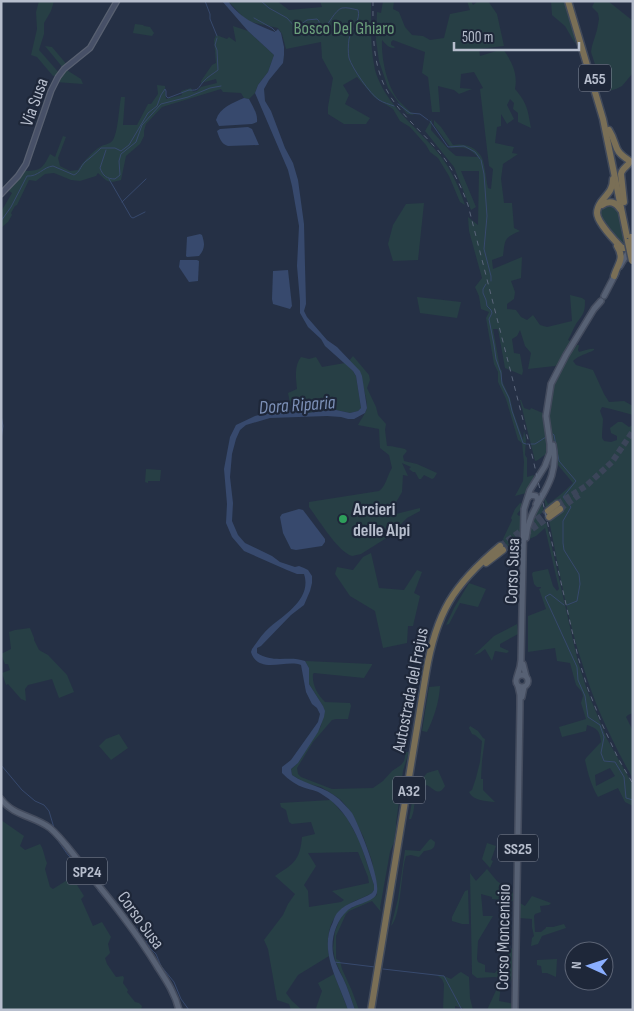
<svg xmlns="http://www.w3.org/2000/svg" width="634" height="1011" viewBox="0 0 634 1011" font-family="'Sofia Sans Condensed',sans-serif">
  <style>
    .green { fill: #273f45; fill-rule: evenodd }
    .water { fill: #37496d }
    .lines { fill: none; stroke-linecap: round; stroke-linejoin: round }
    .stream { stroke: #37496d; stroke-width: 1 }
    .motorway-tunnel { stroke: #3b4559; stroke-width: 6; stroke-dasharray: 6 3; stroke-linecap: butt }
    .secondary-casing { stroke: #586071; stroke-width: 7 }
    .primary-casing { stroke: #434b5d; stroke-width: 8 }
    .motorway-casing { stroke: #414a5b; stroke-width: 9 }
    .secondary { stroke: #475067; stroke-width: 4.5 }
    .primary { stroke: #576174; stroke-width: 5 }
    .motorway { stroke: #7a6f56; stroke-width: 6 }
    .rail { stroke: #5b667b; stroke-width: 1; stroke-dasharray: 5 5; stroke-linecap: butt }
    .motorway-bridge-casing { stroke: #414a5b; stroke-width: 9; stroke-linecap: butt }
    .motorway-bridge { stroke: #7a6f56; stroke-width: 6 }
    .leisure-dot { fill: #2e9e5b; stroke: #1e2739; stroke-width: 2 }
    .labels { text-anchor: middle; stroke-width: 4.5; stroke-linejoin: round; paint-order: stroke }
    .shield { fill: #1e2739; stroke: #8991a1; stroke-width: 1 }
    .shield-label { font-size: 16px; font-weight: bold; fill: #b7becd }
    .park-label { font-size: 18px; fill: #6ca07c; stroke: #1e2739 }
    .street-label { font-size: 18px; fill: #b7becd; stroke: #1e2739 }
    .poi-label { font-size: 18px; font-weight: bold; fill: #b7becd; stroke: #1e2739; text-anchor: start }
    .water-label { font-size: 19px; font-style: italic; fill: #7c90b7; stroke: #1e2739 }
  </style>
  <rect width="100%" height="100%" fill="#253045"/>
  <g class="green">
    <polygon points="39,1 54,1 51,11 44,23 44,34 39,50 60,74 64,69 45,46 52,47 68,66 65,69 81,79 83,84 55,82 59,75 53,76 37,57 31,55 37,29 36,12"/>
    <path d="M 228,1 L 277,1 L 289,10 L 322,7 L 320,1 L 371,1 C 371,24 370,47 375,70 C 385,105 417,127 439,154 C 451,169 459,187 465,205 L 460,202 L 449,176 L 438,158 L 430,152 L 426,145 L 410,127 L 400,121 L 393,109 L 374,97 L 357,77 L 343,85 L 349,95 L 345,104 L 370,118 L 366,124 L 344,124 L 328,114 L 328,107 L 333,78 L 322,58 L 321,42 L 286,49 L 282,34 L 278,28 L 251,22 L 243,17 Z"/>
    <path d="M 383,1 L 394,1 L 393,9 L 399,12 L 405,27 L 412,35 L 423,36 L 430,40 L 444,38 L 450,14 L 470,10 L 467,1 L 471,1 L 473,5 L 478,1 L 488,1 L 497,14 L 504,46 L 479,49 L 480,56 L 503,49 C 512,62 518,73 515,89 C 527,103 528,110 531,128 L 518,122 L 518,113 L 513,109 L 514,103 L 510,99 L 507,105 L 514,119 L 507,124 L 501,114 L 501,126 L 497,127 L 495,143 L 514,147 L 512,153 L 518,154 L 503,164 L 501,179 L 504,203 L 512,203 L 514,228 L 520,231 C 504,238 505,239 503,256 L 492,260 L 493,269 L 522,257 L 521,278 L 511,281 L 515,292 L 514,299 L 507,304 L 507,309 L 516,310 L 521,317 L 527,320 L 533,315 L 540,325 L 547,327 L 572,321 L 570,295 L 582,298 L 585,300 C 585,314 583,314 576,324 C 573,329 571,335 568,340 L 570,341 L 573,340 L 560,363 L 555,366 L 528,369 L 531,353 L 525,346 L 520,330 L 517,336 L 512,339 L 514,353 L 520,354 L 523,371 L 522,375 L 505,368 L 498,329 L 493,329 L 500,368 L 502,371 L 502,381 L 510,398 L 513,411 L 523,439 L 524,431 L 526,439 L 525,455 L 527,458 L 527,477 L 534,475 L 533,479 L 526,493 L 515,496 L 523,481 L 524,462 L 522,443 L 518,440 L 506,399 L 498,382 L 498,372 L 494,364 L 486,318 L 489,312 L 481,309 L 479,296 L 475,287 L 482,278 L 469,231 L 468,217 L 478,225 L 479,171 L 461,171 L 476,207 L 471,210 L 454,167 L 425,131 L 432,119 L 431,130 L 449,150 L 456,156 L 478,157 C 467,147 466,147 451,148 L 434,125 L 434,120 L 441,127 L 453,145 C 464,143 474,146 481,156 C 485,162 486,181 488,188 L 491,189 L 493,169 L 489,166 L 480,89 L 483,88 L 474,72 L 461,74 L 460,88 L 472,89 L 459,94 L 454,90 L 438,86 L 440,112 L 432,112 L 428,77 L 422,73 L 425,52 L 393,40 L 391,42 L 391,45 L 395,47 L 394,48 C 388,48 386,44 382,40 C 381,58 387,87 399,101 C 404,106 409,111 414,115 L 407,114 L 388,88 L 379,61 L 376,40 L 377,12 L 381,13 Z"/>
    <polygon points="551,1 566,1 576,45 565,26 552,15"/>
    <polygon points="595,1 608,1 633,21 632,74 622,86 616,89 604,92 591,52 592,46 597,30 599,19 598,13 592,7"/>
    <polygon points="135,24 143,25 144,26 150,27 154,33 152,36 133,33"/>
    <path d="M 233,26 L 248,31 L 274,55 L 268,72 L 258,85 L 255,93 L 249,99 L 244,98 L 241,93 L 223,92 L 221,89 L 162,107 L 146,124 L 144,131 L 144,136 L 140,144 L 126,156 L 121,180 C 107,184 107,181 98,173 L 96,176 L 80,181 L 71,180 L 54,173 L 45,174 L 36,181 L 29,180 L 17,205 L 15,206 L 11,213 L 12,215 L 8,222 L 1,228 L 2,210 L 12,193 L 9,191 L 13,182 L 22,171 C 40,171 42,170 50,154 L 55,157 L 63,136 L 66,137 L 58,158 L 60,166 L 70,171 L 78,170 C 81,164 94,150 100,147 C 104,144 110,145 113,140 C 118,132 119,108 121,97 L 125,97 L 123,125 L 137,125 L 148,104 L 151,104 L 158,94 L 157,85 L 165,86 L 166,99 L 182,95 L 181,91 L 191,88 L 193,92 L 197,91 L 201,87 L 217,83 L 216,79 L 201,83 L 201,81 L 212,65 L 216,63 L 214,40 L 216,35 L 227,39 L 229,37 L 236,42 Z"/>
    <polygon points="424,203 418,260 393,261 388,244 393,225 406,204"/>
    <path d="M 608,203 L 619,209 L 627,246 L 624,247 L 600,218 C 598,209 600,208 608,203 Z"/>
    <polygon points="417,297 461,302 457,318 420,313"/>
    <path d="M 577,345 L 579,345 L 578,350 L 579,352 C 584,351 590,348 594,349 L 594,350 C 587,354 579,355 573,361 L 576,365 L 593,370 L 604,394 L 609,402 L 624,401 L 633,406 L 633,415 C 622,412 613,409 602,407 L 600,411 L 603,419 L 602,435 L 602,438 L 604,441 L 611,442 L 617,440 L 617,436 L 611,433 L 610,428 L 618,422 L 622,422 L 629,427 L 633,425 L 633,713 L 628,715 L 626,717 L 633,731 L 633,779 C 613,743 595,706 583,666 C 567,619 559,569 549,520 L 562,511 L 546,509 L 544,499 L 545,498 L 548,504 C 557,498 565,491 573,483 L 558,465 L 557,460 L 556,458 C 555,447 551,436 549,424 C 545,397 559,365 577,345 Z"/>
    <path d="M 353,356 L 369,375 L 370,380 L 367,388 L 376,407 L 378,415 L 386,424 L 385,430 L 387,446 C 394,446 399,448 405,449 L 407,451 L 403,456 L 404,461 L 417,464 L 437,473 L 434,478 L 432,479 L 424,475 L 421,479 L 419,479 L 415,472 L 413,472 L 409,469 L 411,467 L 402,463 L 408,476 L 403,475 L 402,492 L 388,516 L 420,508 L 420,511 L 407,518 L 388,537 L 361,554 L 352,556 C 338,552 319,520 309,507 L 309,502 L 379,491 C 386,486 387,476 392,468 L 389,455 L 380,448 L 379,429 L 358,425 C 361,419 367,412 367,406 C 367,396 358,366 349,361 Z"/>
    <path d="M 301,357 L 309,359 L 316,357 L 322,367 L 345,363 L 353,371 L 356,376 L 361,408 L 358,411 L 350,413 L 336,410 L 319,411 L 308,413 L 290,410 L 291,408 L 288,393 L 297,389 C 296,378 294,366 301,357 Z"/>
    <path d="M 520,400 L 521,400 L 524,408 L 530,410 L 531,408 L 545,414 L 549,454 C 542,454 541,460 535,461 Z"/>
    <polygon points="146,469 161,470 160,481 148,481 148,483 145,482"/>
    <path d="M 541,500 L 544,511 L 538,516 L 541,520 L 539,522 L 541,525 L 546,521 L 578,662 L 587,690 L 607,739 L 633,785 L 633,806 L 625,802 L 618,788 L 598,797 C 591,785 588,774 585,760 L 586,758 L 601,742 C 600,731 597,728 587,725 L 586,731 L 562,737 L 559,727 L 586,719 L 581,703 L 583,696 L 582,692 L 576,685 L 570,663 L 557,661 L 555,648 L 528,652 L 528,616 L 546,609 L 539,589 L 541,588 L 541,587 L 537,587 L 534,584 L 532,574 L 533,572 L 548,569 L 553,586 L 557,591 L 559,589 L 545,528 L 536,536 L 527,540 L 531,521 ZM 610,768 L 615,776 L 596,786 L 595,775 Z"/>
    <polygon points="520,503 523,504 522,508 517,514 519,516 522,514 521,567 517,566 503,539 512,520 511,518 515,509"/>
    <polygon points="371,553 379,588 404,590 417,570 422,572 414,593 420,596 413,626 408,626 407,643 383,648 375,611 350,596 335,574 337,567 353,570 363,557"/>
    <polygon points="469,583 486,589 478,607 460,603 449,624 446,625 454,608"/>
    <polygon points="517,624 518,634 500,644 500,647 509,651 507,653 495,651 492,661 485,649 480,653 474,655 494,636"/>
    <polygon points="30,628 34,638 34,640 39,650 48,655 67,675 74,692 59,698 52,679 28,685 25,689 26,701 21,699 8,684 6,685 2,673 10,670 8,664 5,664 1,654 11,649 9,632 15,630"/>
    <path d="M 305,661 L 372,664 L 372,665 L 364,678 L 314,673 L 313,674 C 312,685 317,694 325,702 L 350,703 L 351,706 L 348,719 L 336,719 L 332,720 L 313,742 L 297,768 L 298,774 L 301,777 L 332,789 L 373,788 L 383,781 L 392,771 L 401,765 L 404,761 L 406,752 L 409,752 L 403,771 L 396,824 L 396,829 L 394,842 L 390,852 L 380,908 L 381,912 L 372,901 L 349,911 L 346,914 L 336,936 L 336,959 L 340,961 L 342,969 L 352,991 L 359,1010 L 355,1010 L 347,987 L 335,960 L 333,948 L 335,931 L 340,919 L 346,911 L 355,906 L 363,903 L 377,895 L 372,861 L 363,836 L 351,812 L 341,800 L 334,795 L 321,787 L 305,783 L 292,775 L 291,769 L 298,763 L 321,726 L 323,706 L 309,684 L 309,668 Z"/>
    <path d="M 440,686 C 439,703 434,717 427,732 L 422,731 L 429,687 Z"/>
    <path d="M 470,726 L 478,731 L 483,738 L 485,739 L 482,761 L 481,779 L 483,779 L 483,790 L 495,802 C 486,801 473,801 469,792 L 472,790 L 476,778 L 480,762 L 482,741 L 475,735 L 472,734 L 469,728 Z"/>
    <polygon points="119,734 128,748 111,760 99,746 106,739"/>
    <path d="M 437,770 L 438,770 L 445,786 C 439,797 434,789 427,785 L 417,790 C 414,800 415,811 411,819 L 409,819 L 416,778 L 422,779 L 427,773 Z"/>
    <path d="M 331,800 L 347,818 L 360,842 L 374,885 L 374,890 L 372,893 C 364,898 354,900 346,906 C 329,917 326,937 329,956 L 298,975 L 286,993 L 292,1001 L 302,1010 L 291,1010 L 289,1004 L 277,1000 L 268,949 L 264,940 L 283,915 L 288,904 L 295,894 L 275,876 C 293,864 300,861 302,837 L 315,834 L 311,822 L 292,824 L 289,822 L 286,810 L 281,807 L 280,803 ZM 358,852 L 368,877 L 369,883 L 332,891 L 344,900 L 341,902 L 309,907 L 308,891 L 304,885 L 316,866 L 308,853 Z"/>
    <path d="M 1,820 L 24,836 L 20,846 L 25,850 L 40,844 C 44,850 44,856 47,863 L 45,869 L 50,887 L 53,889 L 72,877 L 84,896 L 81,899 L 93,926 L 102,922 L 111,937 L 108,944 L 110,953 L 105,958 L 107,964 L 116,977 L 123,976 L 124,978 L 123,983 L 128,990 L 127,992 L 135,1002 L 139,1003 L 142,1006 L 141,1010 L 1,1010 Z"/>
    <path d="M 431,839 L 435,842 C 435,850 430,850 424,851 L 419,857 L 411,855 L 406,856 C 401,871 401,917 391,926 L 398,899 L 405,850 L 420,851 L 429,840 Z"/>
    <polygon points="487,843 496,846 491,860 493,861 490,868 482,859"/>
    <polygon points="487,869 497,881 512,892 516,899 514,901 492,899 492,897 481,894 483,916 493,916 478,941 477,959 478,962 485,965 485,972 495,973 515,943 513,978 510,981 495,977 477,978 472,974 470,873 476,881"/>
    <polygon points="468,890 469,924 462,924 452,921 452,917 465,891"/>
    <polygon points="532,896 551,903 549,905 540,906 541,912 535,914 534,916 535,932 541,932 546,928 546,927 553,927 564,924 566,928 542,936 538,944 531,946 532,938 534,936 532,927 532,919 520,918 520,903 525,906"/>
    <polygon points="557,959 556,977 547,973 542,973 541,966 537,965 537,960"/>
    <polygon points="461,972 469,977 470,998 473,1010 464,1010 463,1008 455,1006 455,1010 443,1010 444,984 442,979 438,976 438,975 444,976 451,979 459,973"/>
    <polygon points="334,974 348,1010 317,1010 316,1008 322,991 318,983"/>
    <polygon points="499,984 501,985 499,1001 515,1004 514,1010 487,1010"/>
  </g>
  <g class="water">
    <path d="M 222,1 L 228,1 C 241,19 255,24 275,32 L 278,29 L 281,33 L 284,47 L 284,55 L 283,63 L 269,80 L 264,89 L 265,101 L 271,111 L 285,148 L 293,163 L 298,180 L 304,224 L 305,266 L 306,304 L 304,311 L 307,317 L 327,340 L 337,347 L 360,371 L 362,376 L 367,408 L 365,413 L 354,419 L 348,419 L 341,417 L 327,416 L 270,418 L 246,425 L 240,430 L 236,439 L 232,454 L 230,477 L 233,503 L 232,521 L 238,535 L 245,543 L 272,556 L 280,562 L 295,567 L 299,566 L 304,568 L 308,570 L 312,576 L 312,583 L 310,591 L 304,605 L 291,615 L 261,646 L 257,648 L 257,653 C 274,664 289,655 305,661 L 309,668 L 309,684 L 323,706 L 325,711 L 324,717 L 318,732 L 298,763 L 291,769 L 292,775 C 308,786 324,786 339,799 C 343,803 348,808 352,813 C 359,825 383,884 376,895 C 371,903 354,904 347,911 C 334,923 329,945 335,961 C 337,967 340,972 343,978 C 348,988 351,999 355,1010 L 348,1010 C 339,982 318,951 333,922 C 334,918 336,914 338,912 C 347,902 361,900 372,893 L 374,890 L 374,885 C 364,853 354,814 323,795 C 318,791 312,790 305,788 C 296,785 289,780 282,773 L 282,767 L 291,760 L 318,722 L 320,714 L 317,708 L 312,704 L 306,692 L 301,665 C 286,659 258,675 251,652 L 252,649 C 257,642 263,633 270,627 C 286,614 312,598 304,574 L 297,574 L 287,570 L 244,551 L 232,537 L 226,523 L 227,504 L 224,469 L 230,437 L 236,425 L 255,416 L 263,414 L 282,411 L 290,410 L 308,413 L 328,410 L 336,410 L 350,413 L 358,411 L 361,408 L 356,376 L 353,371 L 325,346 L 321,339 L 308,327 L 300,313 L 300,301 L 297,266 L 299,226 L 292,186 L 288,170 L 255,93 L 258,85 L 268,72 L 274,55 L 248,31 Z"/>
    <path d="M 244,98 L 249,99 C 253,107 258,114 257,122 L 252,124 L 219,126 L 216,120 C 220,107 233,103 244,98 Z"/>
    <path d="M 248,127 L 252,129 L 259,145 L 228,146 C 221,144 219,137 217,131 L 220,129 Z"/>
    <path d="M 200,234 L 202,235 C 205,244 205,249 199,256 L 187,257 L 186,256 L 187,237 Z"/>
    <polygon points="180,260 197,260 199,261 198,281 189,282 179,267"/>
    <polygon points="288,270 292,306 290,309 273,304 272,299 273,271"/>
    <polygon points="299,509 303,510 325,539 325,542 322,546 296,550 291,549 283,533 280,517 282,514"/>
  </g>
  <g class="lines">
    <g class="stream">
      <polyline points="205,1 210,14 210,19 217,36"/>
      <path d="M 261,1 L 269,8 L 287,18 L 296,28 L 307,20 L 317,19 L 319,21 L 320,29 L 323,30 C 329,24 335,10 342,8 C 347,7 353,9 358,10 C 361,19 352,29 349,39 C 348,45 348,53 349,58 C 352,68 370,94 379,100 C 384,103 389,104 394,106"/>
      <polyline points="254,18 272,28 276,32"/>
      <polyline points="398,104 410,113 420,114 428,120"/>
      <polyline points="430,121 448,147 464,146 475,152 480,159"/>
      <path d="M 106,150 L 100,168 C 103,176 107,179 115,179 L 120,175 L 119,161 L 121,154 L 136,142 L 142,125 L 161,104 L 188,97 L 210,88 L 221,86"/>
      <polyline points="481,160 484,174 487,216 484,249 491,276 491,281"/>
      <polyline points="109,179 131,217 133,218 145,212"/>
      <polyline points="122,202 146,179"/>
      <path d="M 1,221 L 11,207 L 27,176 C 38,177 43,167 53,166 L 74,175 C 80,172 80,167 85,162 C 90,158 96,153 101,148 L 115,148 L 121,151 L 129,145 L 148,113 L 157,106 L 161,95 L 165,89 L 166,91 L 166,96 L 168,98 L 189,90 C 199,91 198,88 203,82 C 207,77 213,74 218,70 L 217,50 L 215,45 L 217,38"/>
      <polyline points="486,284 483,289 483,293 486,300 487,306 491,310 492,313 489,319 494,345 496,359 501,373 502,384 509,398 512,411 523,443 526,444"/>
      <polyline points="1,415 3,426 1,440"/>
      <polyline points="553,434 554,435 559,461 576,481 563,497 571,507 563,521 563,543 564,550 579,574 580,584 577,601 567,605"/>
      <polyline points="527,444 529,444"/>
      <polyline points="531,444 535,444 546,437"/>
      <polyline points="564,605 550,594 545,597 577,667 578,680 585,696 588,717 600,725 604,737 601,753 604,761 615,762 624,777 626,798 633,800"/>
      <polyline points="1,765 22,790 35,801 44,805 49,811 54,828"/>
      <polyline points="54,835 68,855 81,868 85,875 92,881"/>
      <polyline points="96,886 99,892 110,904"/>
      <polyline points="137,929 141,931 150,948 156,954 161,966 174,982 181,999 189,1010"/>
      <polyline points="334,962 375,967"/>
      <polyline points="383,969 444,976 462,1010"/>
    </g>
    <g class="motorway-tunnel">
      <polyline points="557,504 586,486 612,462 633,431"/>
      <polyline points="560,509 579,495"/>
      <polyline points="500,546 548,511"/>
      <polyline points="503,550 549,517"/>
    </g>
    <defs>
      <polyline id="secondary" points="1,194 18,176 26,164 51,91 58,77 64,69 90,48 117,1"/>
      <g id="primary">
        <polyline points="620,266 630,249"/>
        <polyline points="604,296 616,273"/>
        <polyline points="528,498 531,495 536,496 538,500 536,504"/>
        <path d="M 526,538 C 529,500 561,488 553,445"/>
        <polyline points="523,664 526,676"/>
        <circle cx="522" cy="681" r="6"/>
        <polyline points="517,677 520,667 521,660 524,509 530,490 545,466 550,453 550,444 546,416 551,384 566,355 594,309 601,301"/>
        <polyline points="522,697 524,687"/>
        <path d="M 1,799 C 13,816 35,816 50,828 C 62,838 72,853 82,865 C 109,898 135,930 157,966 C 166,980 175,993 179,1010"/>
        <polyline points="515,1010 520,706 520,695 518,686"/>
      </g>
      <g id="motorway">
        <polyline points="568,1 603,119 628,242"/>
        <path d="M 609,130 C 619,146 611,149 630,161 C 629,166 622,168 621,174 L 624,202"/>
        <path d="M 613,179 C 613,190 607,194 601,202 C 599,205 597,210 597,213 C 597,222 616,242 622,248 L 627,248 L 632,243"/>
        <path d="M 602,205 C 609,200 616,202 620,209"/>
        <path d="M 614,276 C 618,263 625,259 617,246"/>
        <polyline points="548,511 557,504"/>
        <polyline points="549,517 560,509"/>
        <polyline points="486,563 503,550"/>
        <path d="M 371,1010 L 426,673 C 436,613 453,585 500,546"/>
      </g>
    </defs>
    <use href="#secondary" class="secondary-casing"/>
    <use href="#primary" class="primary-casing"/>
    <use href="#motorway" class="motorway-casing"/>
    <use href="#secondary" class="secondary"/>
    <use href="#primary" class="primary"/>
    <use href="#motorway" class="motorway"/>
    <path class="rail" d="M 373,1 C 373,31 372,60 385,87 C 397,111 417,127 434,146 C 450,163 460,183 468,205 L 533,459 L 578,657 L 588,689 L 602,724 L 618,758 L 633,784"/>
    <defs>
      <g id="motorway-bridge">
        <polyline points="631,237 633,244"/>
        <polyline points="628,242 632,261"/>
      </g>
    </defs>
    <use href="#motorway-bridge" class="motorway-bridge-casing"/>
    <use href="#motorway-bridge" class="motorway-bridge"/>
  </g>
  <circle class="leisure-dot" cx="343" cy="519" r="5"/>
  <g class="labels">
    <g class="shield">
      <rect x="579" y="64.5" width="32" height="27" rx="4"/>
      <rect x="393" y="776.5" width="32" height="27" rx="4"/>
      <rect x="498" y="834.5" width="40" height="27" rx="4"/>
      <rect x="67" y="857.5" width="40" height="27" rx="4"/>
    </g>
    <g class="shield-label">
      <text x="595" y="84">A55</text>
      <text x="409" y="796">A32</text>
      <text x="518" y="854">SS25</text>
      <text x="87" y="877">SP24</text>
    </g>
    <g class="park-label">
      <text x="344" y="34">Bosco Del Ghiaro</text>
    </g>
    <g class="street-label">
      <text transform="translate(34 102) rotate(-70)" y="6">Via Susa</text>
      <text transform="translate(512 571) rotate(-88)" y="6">Corso Susa</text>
      <text transform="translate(410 690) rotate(-79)" y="6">Autostrada del Frejus</text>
      <text transform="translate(141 920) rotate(54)" y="6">Corso Susa</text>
      <text transform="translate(503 937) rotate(-89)" y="6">Corso Moncenisio</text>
    </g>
    <g class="poi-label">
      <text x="353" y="515">Arcieri<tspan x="353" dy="21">delle Alpi</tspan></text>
    </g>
    <g class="water-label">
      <text transform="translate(297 404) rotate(-4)" y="7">Dora Riparia</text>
    </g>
  </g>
  <rect width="634" height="1011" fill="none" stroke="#b7becd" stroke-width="5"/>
  <g transform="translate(589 966) rotate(273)"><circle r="24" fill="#1e2739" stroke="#5b6374"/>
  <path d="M0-4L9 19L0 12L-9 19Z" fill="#8aaeff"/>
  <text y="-8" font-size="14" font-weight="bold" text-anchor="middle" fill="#b7becd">N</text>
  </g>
  <path d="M454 42v8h125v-8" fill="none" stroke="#b7becd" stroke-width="2.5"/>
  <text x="462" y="42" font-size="15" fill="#b7becd" stroke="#1e2739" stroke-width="4" paint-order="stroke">500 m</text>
</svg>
